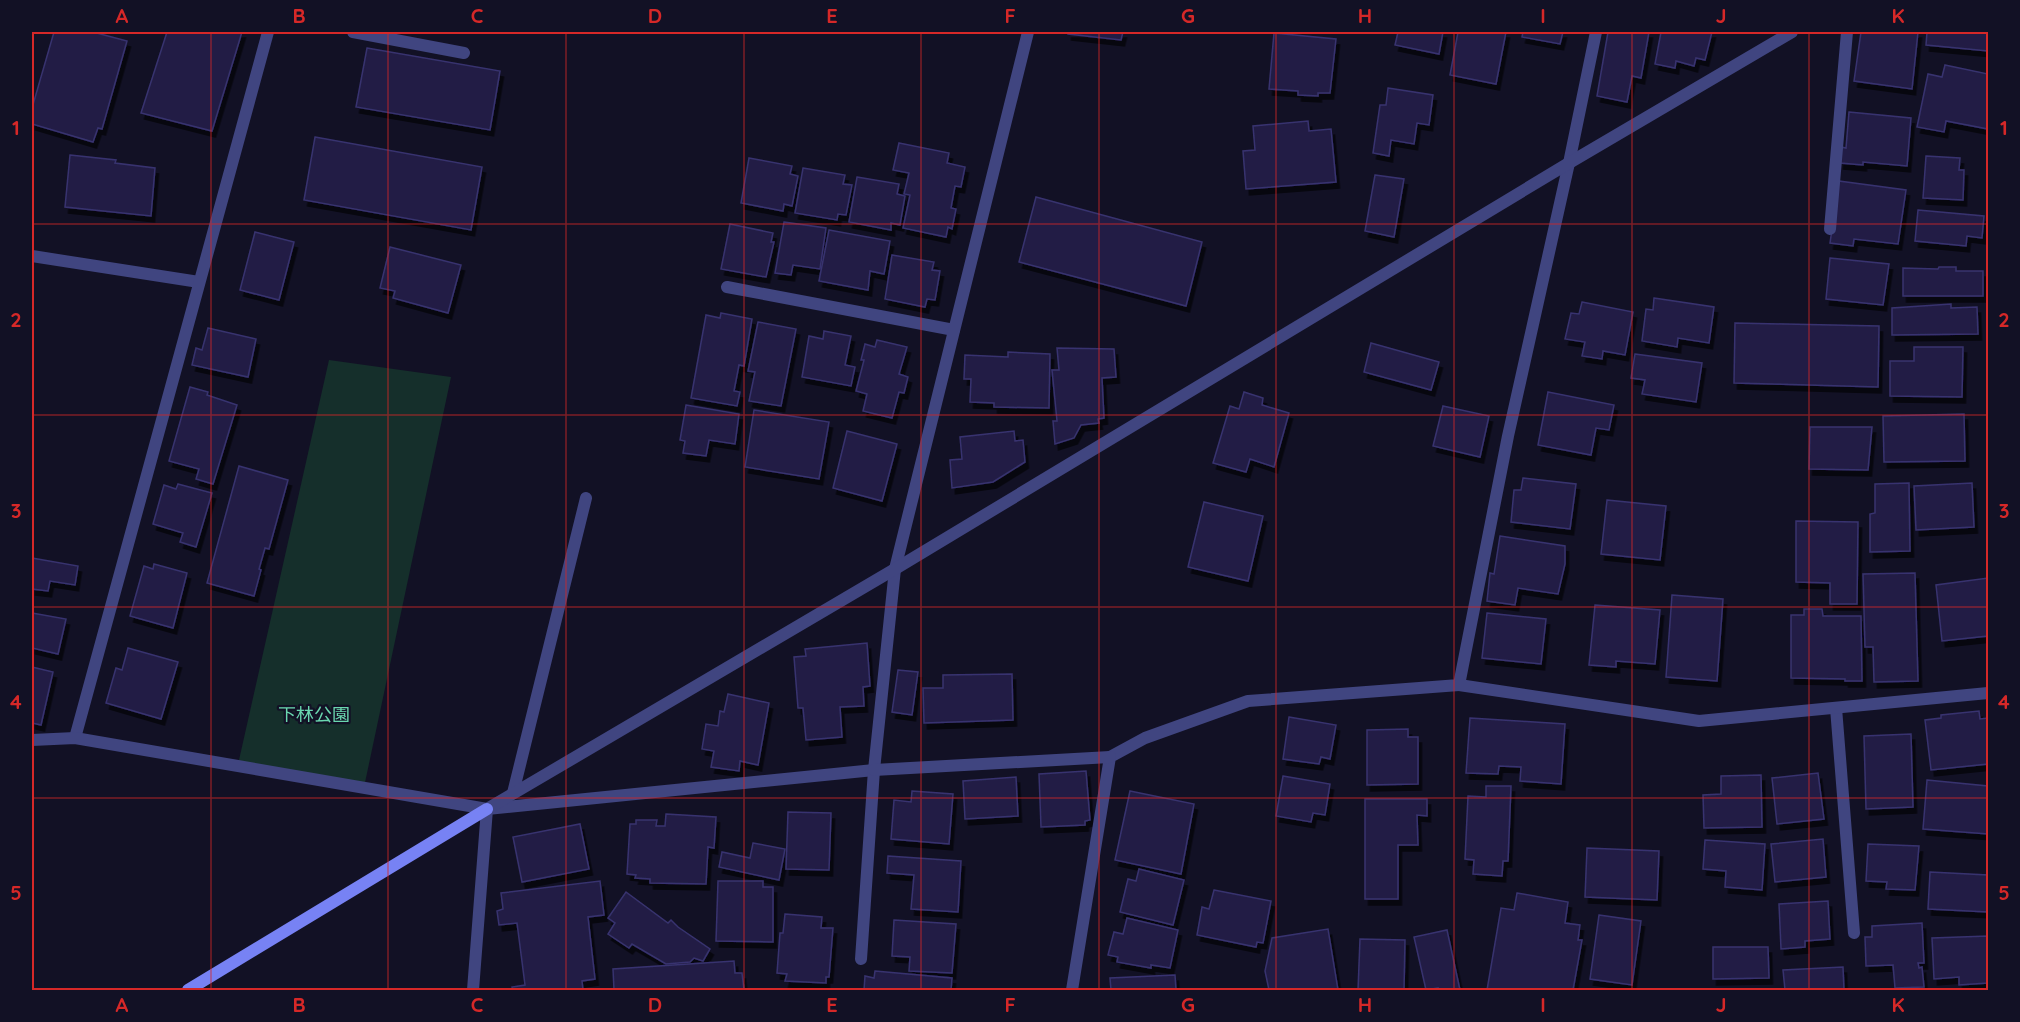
<svg xmlns="http://www.w3.org/2000/svg" width="2020" height="1022" viewBox="0 0 2020 1022" font-family="Quicksand,'Noto Sans JP',sans-serif">
  <style>
    .green { fill: #152f2b }
    .building { fill: #221f45; stroke: #38336f; stroke-width: 1.5; filter: url(#shadow) }
    .lines { fill: none; stroke-linecap: round; stroke-linejoin: round }
    .lane { stroke: #404580; stroke-width: 12 }
    .street { stroke: #404580; stroke-width: 12 }
    .secondary { stroke: #7782f4; stroke-width: 12 }
    .grid { fill: none; stroke: #d62828; stroke-width: 1.5; stroke-opacity: 0.55 }
    .labels { text-anchor: middle; stroke-width: 4.5; stroke-linejoin: round; paint-order: stroke }
    .park-label { font-size: 18px; fill: #6ad7af; stroke: #121125 }
    .neatline { fill: none; stroke: #d62828; stroke-width: 2 }
    .grid-label { font-size: 20px; text-anchor: middle; font-weight: bold; fill: #d62828 }
  </style>
  <defs>
    <filter id="shadow"><feDropShadow dx="3.5" dy="6" stdDeviation="0" flood-color="#0009"/></filter>
  </defs>
  <rect width="100%" height="100%" fill="#121125"/>
  <polygon class="green" points="329,360 451,377 363,792 237,769"/>
  <g class="building">
    <polygon points="54,32 93,32 127,41 102,129 98,128 93,142 32,124 32,108"/>
    <polygon points="167,32 242,32 212,131 141,113"/>
    <polygon points="1068,32 1123,32 1121,40 1068,34"/>
    <polygon points="1398,32 1443,32 1439,54 1395,45"/>
    <polygon points="1458,32 1506,32 1496,84 1450,75"/>
    <polygon points="1523,32 1563,32 1560,44 1522,37"/>
    <polygon points="1608,32 1649,32 1641,78 1632,76 1627,102 1597,96"/>
    <polygon points="1661,32 1712,32 1705,60 1696,58 1694,66 1676,61 1675,68 1655,64"/>
    <polygon points="1861,32 1918,32 1912,89 1854,81"/>
    <polygon points="1927,32 1988,32 1988,51 1926,45"/>
    <polygon points="1274,33 1336,39 1330,93 1318,93 1318,96 1298,95 1298,91 1269,89"/>
    <polygon points="367,48 500,71 490,130 356,107"/>
    <polygon points="1945,65 1988,74 1988,129 1946,121 1944,132 1917,127 1928,74 1942,77"/>
    <polygon points="1388,88 1433,95 1429,125 1417,123 1414,144 1391,140 1389,156 1373,153 1380,105 1386,105"/>
    <polygon points="1849,112 1911,118 1907,166 1863,162 1863,165 1840,163 1841,147 1846,148"/>
    <polygon points="1308,121 1309,131 1331,129 1336,182 1246,189 1243,151 1255,150 1253,126"/>
    <polygon points="315,137 482,167 471,230 304,200"/>
    <polygon points="899,143 949,153 947,163 965,167 961,187 955,186 951,208 956,209 952,229 948,227 946,237 903,228 910,195 904,194 909,173 893,170"/>
    <polygon points="70,155 116,160 115,163 155,168 151,216 65,207"/>
    <polygon points="1926,156 1960,158 1959,170 1964,170 1963,200 1923,198"/>
    <polygon points="749,158 792,166 790,174 798,176 792,206 784,204 783,211 741,203"/>
    <polygon points="803,168 845,175 843,184 852,185 846,215 838,214 837,220 795,213"/>
    <polygon points="1375,175 1404,179 1394,237 1365,231"/>
    <polygon points="857,177 899,184 897,194 905,196 900,225 891,223 891,230 849,222"/>
    <polygon points="1839,181 1906,190 1898,244 1854,239 1853,246 1830,243"/>
    <polygon points="1036,197 1202,242 1186,306 1019,262"/>
    <polygon points="1918,210 1984,216 1982,238 1967,236 1966,246 1915,241"/>
    <polygon points="784,222 826,228 820,269 793,265 791,275 775,273"/>
    <polygon points="730,224 773,233 771,242 774,242 766,277 721,269"/>
    <polygon points="829,230 890,241 884,274 870,271 868,290 819,281"/>
    <polygon points="255,232 294,242 279,300 240,290"/>
    <polygon points="390,247 461,265 448,313 393,298 395,291 380,288"/>
    <polygon points="892,255 934,262 932,270 940,271 935,300 927,299 925,307 885,299"/>
    <polygon points="1830,258 1889,264 1883,305 1826,299"/>
    <polygon points="1939,267 1956,267 1956,271 1983,271 1983,296 1903,296 1903,268 1938,269"/>
    <polygon points="1654,298 1714,307 1709,343 1678,338 1677,347 1642,341 1646,309 1653,310"/>
    <polygon points="1582,302 1633,312 1625,355 1603,351 1602,359 1582,356 1585,342 1565,339 1571,313 1579,314"/>
    <polygon points="1951,304 1951,308 1977,307 1978,334 1892,335 1892,308"/>
    <polygon points="721,313 752,319 744,366 739,365 734,391 740,392 737,406 691,398 706,315 720,318"/>
    <polygon points="758,322 796,329 781,406 749,401 755,372 748,371"/>
    <polygon points="1735,323 1879,326 1878,387 1734,383"/>
    <polygon points="208,328 256,339 248,377 192,365 196,348 202,350"/>
    <polygon points="824,331 851,336 845,365 855,367 851,386 802,377 809,336 823,339"/>
    <polygon points="877,340 907,347 899,374 908,377 904,393 899,392 892,418 863,411 867,394 856,391 864,360 861,360 865,344 875,347"/>
    <polygon points="1371,343 1439,362 1431,390 1364,372"/>
    <polygon points="1914,347 1963,347 1962,397 1890,396 1890,361 1914,361"/>
    <polygon points="1057,348 1114,349 1116,377 1102,378 1104,418 1098,419 1099,423 1081,425 1074,438 1055,444 1053,421 1057,421 1052,370 1059,370"/>
    <polygon points="1008,352 1050,354 1049,408 994,407 994,403 970,402 971,379 964,379 965,355 1008,357"/>
    <polygon points="1635,354 1702,363 1696,402 1642,394 1645,380 1631,378"/>
    <polygon points="190,387 208,392 207,395 237,405 213,484 196,479 199,469 169,461"/>
    <polygon points="1244,392 1263,398 1262,405 1289,413 1274,467 1250,459 1246,472 1213,463 1230,406 1239,409"/>
    <polygon points="1548,392 1614,405 1609,430 1596,428 1591,455 1538,445"/>
    <polygon points="686,405 739,414 735,444 709,440 706,456 683,453 685,441 680,440"/>
    <polygon points="1443,406 1489,416 1480,457 1433,446"/>
    <polygon points="754,410 829,422 819,479 745,467"/>
    <polygon points="1964,414 1965,461 1884,462 1883,416"/>
    <polygon points="1810,427 1872,427 1868,470 1809,469"/>
    <polygon points="847,431 897,444 882,501 833,488"/>
    <polygon points="1014,431 1015,441 1023,440 1025,462 993,482 952,488 950,460 962,459 960,437"/>
    <polygon points="239,466 288,480 269,549 265,548 259,569 261,570 254,596 207,583"/>
    <polygon points="1523,478 1576,484 1570,529 1511,522 1514,490 1521,490"/>
    <polygon points="1909,483 1910,551 1870,552 1870,514 1875,513 1875,484"/>
    <polygon points="1972,483 1974,527 1916,530 1914,486"/>
    <polygon points="178,484 212,493 196,547 180,542 183,533 153,524 164,485 176,489"/>
    <polygon points="1607,500 1666,506 1660,560 1601,554"/>
    <polygon points="1204,502 1263,516 1248,581 1188,567"/>
    <polygon points="1796,521 1858,522 1857,604 1830,604 1830,583 1796,582"/>
    <polygon points="1500,536 1565,546 1565,564 1558,594 1518,588 1515,605 1487,601 1490,573 1494,574"/>
    <polygon points="32,558 78,566 75,585 50,581 48,591 32,589"/>
    <polygon points="154,564 187,573 173,628 130,616 144,566 153,569"/>
    <polygon points="1915,573 1918,681 1874,682 1873,647 1865,647 1863,574"/>
    <polygon points="1988,578 1988,636 1942,641 1936,585"/>
    <polygon points="1672,595 1723,599 1717,681 1666,677"/>
    <polygon points="1595,605 1660,610 1655,664 1616,661 1616,667 1589,665"/>
    <polygon points="1804,609 1822,609 1823,616 1861,616 1862,681 1845,681 1845,679 1791,678 1791,615 1804,615"/>
    <polygon points="32,613 66,619 58,654 32,648"/>
    <polygon points="1487,613 1546,619 1541,664 1482,658"/>
    <polygon points="867,643 870,686 863,687 864,706 840,707 842,737 806,740 803,708 798,708 794,657 806,656 805,649"/>
    <polygon points="128,648 178,662 161,719 106,703 116,668 122,670"/>
    <polygon points="32,667 53,672 41,725 32,723"/>
    <polygon points="898,670 918,672 912,715 892,712"/>
    <polygon points="1012,674 1013,720 924,723 923,688 943,688 943,675"/>
    <polygon points="728,694 769,703 758,765 740,761 739,771 711,767 714,751 702,749 706,724 718,726 720,711 724,712"/>
    <polygon points="1979,711 1980,719 1988,718 1988,764 1931,770 1925,720 1941,718 1941,715"/>
    <polygon points="1289,717 1336,725 1330,759 1321,757 1319,764 1283,759"/>
    <polygon points="1470,718 1565,724 1561,784 1520,781 1521,767 1499,766 1498,774 1466,773"/>
    <polygon points="1408,729 1408,737 1418,737 1418,784 1367,785 1367,730"/>
    <polygon points="1911,734 1913,807 1866,809 1864,736"/>
    <polygon points="1086,771 1090,820 1085,821 1085,825 1041,827 1039,774"/>
    <polygon points="1818,773 1824,819 1777,824 1772,778"/>
    <polygon points="1761,775 1762,827 1704,828 1703,795 1721,794 1721,776"/>
    <polygon points="1283,776 1330,784 1325,815 1313,813 1311,822 1276,816"/>
    <polygon points="1016,777 1018,816 965,819 963,781"/>
    <polygon points="1927,780 1988,786 1988,834 1923,829"/>
    <polygon points="1486,786 1511,786 1508,861 1503,861 1502,876 1473,874 1474,860 1465,859 1468,796 1486,797"/>
    <polygon points="912,791 953,794 949,844 891,839 894,800 911,802"/>
    <polygon points="1130,791 1194,804 1181,874 1115,860"/>
    <polygon points="1365,799 1427,799 1427,816 1417,815 1418,845 1398,845 1398,899 1365,899"/>
    <polygon points="788,812 831,813 829,870 786,869"/>
    <polygon points="666,814 716,817 714,848 708,847 706,884 650,883 650,879 635,878 636,875 627,874 630,824 636,824 636,820 657,820 656,826 665,826"/>
    <polygon points="580,824 589,869 522,882 513,837"/>
    <polygon points="1823,839 1826,877 1775,882 1771,844"/>
    <polygon points="1705,840 1765,844 1762,890 1725,887 1726,871 1703,869"/>
    <polygon points="753,843 785,849 779,880 719,867 722,852 750,858"/>
    <polygon points="1868,844 1919,846 1915,890 1886,889 1887,882 1866,881"/>
    <polygon points="1587,848 1659,851 1657,900 1585,897"/>
    <polygon points="888,856 961,861 958,912 911,909 914,875 887,873"/>
    <polygon points="1139,869 1184,880 1173,925 1120,912 1128,879 1136,881"/>
    <polygon points="1930,872 1988,875 1988,912 1928,909"/>
    <polygon points="600,881 604,915 588,917 595,979 582,981 583,990 513,990 512,987 525,985 517,923 499,925 497,911 503,909 501,893"/>
    <polygon points="718,881 763,881 763,887 773,887 773,942 716,941"/>
    <polygon points="1214,890 1271,901 1263,943 1257,942 1256,947 1197,935 1202,907 1209,909"/>
    <polygon points="626,892 668,923 671,920 678,927 710,949 703,961 694,958 690,962 666,964 632,944 629,948 608,934 615,923 608,918"/>
    <polygon points="1517,893 1568,902 1565,923 1580,925 1578,940 1582,940 1573,990 1487,990 1501,908 1514,910"/>
    <polygon points="1828,901 1830,939 1805,941 1805,947 1781,949 1779,904"/>
    <polygon points="785,914 822,917 821,928 833,928 829,977 826,977 826,983 785,981 787,974 777,973 780,933 783,933"/>
    <polygon points="1599,915 1641,921 1632,985 1590,979"/>
    <polygon points="1127,918 1178,930 1170,968 1151,965 1151,968 1117,962 1118,957 1108,955 1114,932 1123,934"/>
    <polygon points="894,920 956,924 952,973 909,971 910,957 892,956"/>
    <polygon points="1922,923 1924,963 1918,963 1919,968 1922,967 1924,987 1895,988 1893,965 1866,966 1865,937 1872,937 1872,926"/>
    <polygon points="1328,929 1338,990 1269,990 1265,971 1272,938"/>
    <polygon points="1447,930 1460,990 1438,990 1438,988 1426,990 1414,937"/>
    <polygon points="1988,936 1988,983 1959,985 1959,977 1934,979 1932,938"/>
    <polygon points="1360,939 1405,940 1404,990 1358,990"/>
    <polygon points="1713,947 1768,947 1769,978 1713,979"/>
    <polygon points="734,961 735,973 742,973 744,990 614,990 613,969"/>
    <polygon points="1843,967 1844,990 1785,990 1783,970"/>
    <polygon points="875,971 952,978 951,990 864,990 865,976 874,978"/>
    <polygon points="1175,975 1176,990 1111,990 1110,978"/>
  </g>
  <g class="lines">
    <g class="lane">
      <polyline points="353,32 464,53"/>
      <polyline points="1830,229 1847,32"/>
      <polyline points="32,256 199,282"/>
      <polyline points="727,287 954,330"/>
      <polyline points="1836,708 1854,933"/>
      <polyline points="513,793 586,498"/>
      <polyline points="487,809 874,770"/>
      <polyline points="861,959 874,770 895,569"/>
      <polyline points="1072,990 1110,757 1145,738 1248,701 1459,685 1508,436 1569,163 1596,32"/>
    </g>
    <g class="street">
      <polyline points="895,569 1028,32"/>
      <polyline points="1459,685 1699,721 1988,693"/>
      <polyline points="75,738 268,32"/>
      <polyline points="32,740 75,738 487,809 895,569 1569,163 1792,32"/>
      <polyline points="874,770 1110,757"/>
      <polyline points="473,990 487,809"/>
    </g>
    <polyline class="secondary" points="188,990 487,809"/>
  </g>
  <path class="grid" d="M 211,32 L 211,990M 388,32 L 388,990M 566,32 L 566,990M 744,32 L 744,990M 921,32 L 921,990M 1099,32 L 1099,990M 1276,32 L 1276,990M 1454,32 L 1454,990M 1632,32 L 1632,990M 1809,32 L 1809,990M 32,224 L 1988,224M 32,415 L 1988,415M 32,607 L 1988,607M 32,798 L 1988,798"/>
  <g class="labels">
    <g class="park-label">
      <text x="314" y="721">下林公園</text>
    </g>
  </g>
  <rect width="2020" height="1022" fill="none" stroke="#121125" stroke-width="66"/>
  <rect x="33" y="33" width="1954" height="956" class="neatline"/>
  <g class="grid-label">
    <text x="122" y="23">A</text>
    <text x="299" y="23">B</text>
    <text x="477" y="23">C</text>
    <text x="655" y="23">D</text>
    <text x="832" y="23">E</text>
    <text x="1010" y="23">F</text>
    <text x="1188" y="23">G</text>
    <text x="1365" y="23">H</text>
    <text x="1543" y="23">I</text>
    <text x="1721" y="23">J</text>
    <text x="1898" y="23">K</text>
    <text x="16" y="135">1</text>
    <text x="2004" y="135">1</text>
    <text x="16" y="327">2</text>
    <text x="2004" y="327">2</text>
    <text x="16" y="518">3</text>
    <text x="2004" y="518">3</text>
    <text x="16" y="709">4</text>
    <text x="2004" y="709">4</text>
    <text x="16" y="900">5</text>
    <text x="2004" y="900">5</text>
    <text x="122" y="1012">A</text>
    <text x="299" y="1012">B</text>
    <text x="477" y="1012">C</text>
    <text x="655" y="1012">D</text>
    <text x="832" y="1012">E</text>
    <text x="1010" y="1012">F</text>
    <text x="1188" y="1012">G</text>
    <text x="1365" y="1012">H</text>
    <text x="1543" y="1012">I</text>
    <text x="1721" y="1012">J</text>
    <text x="1898" y="1012">K</text>
  </g>
</svg>
